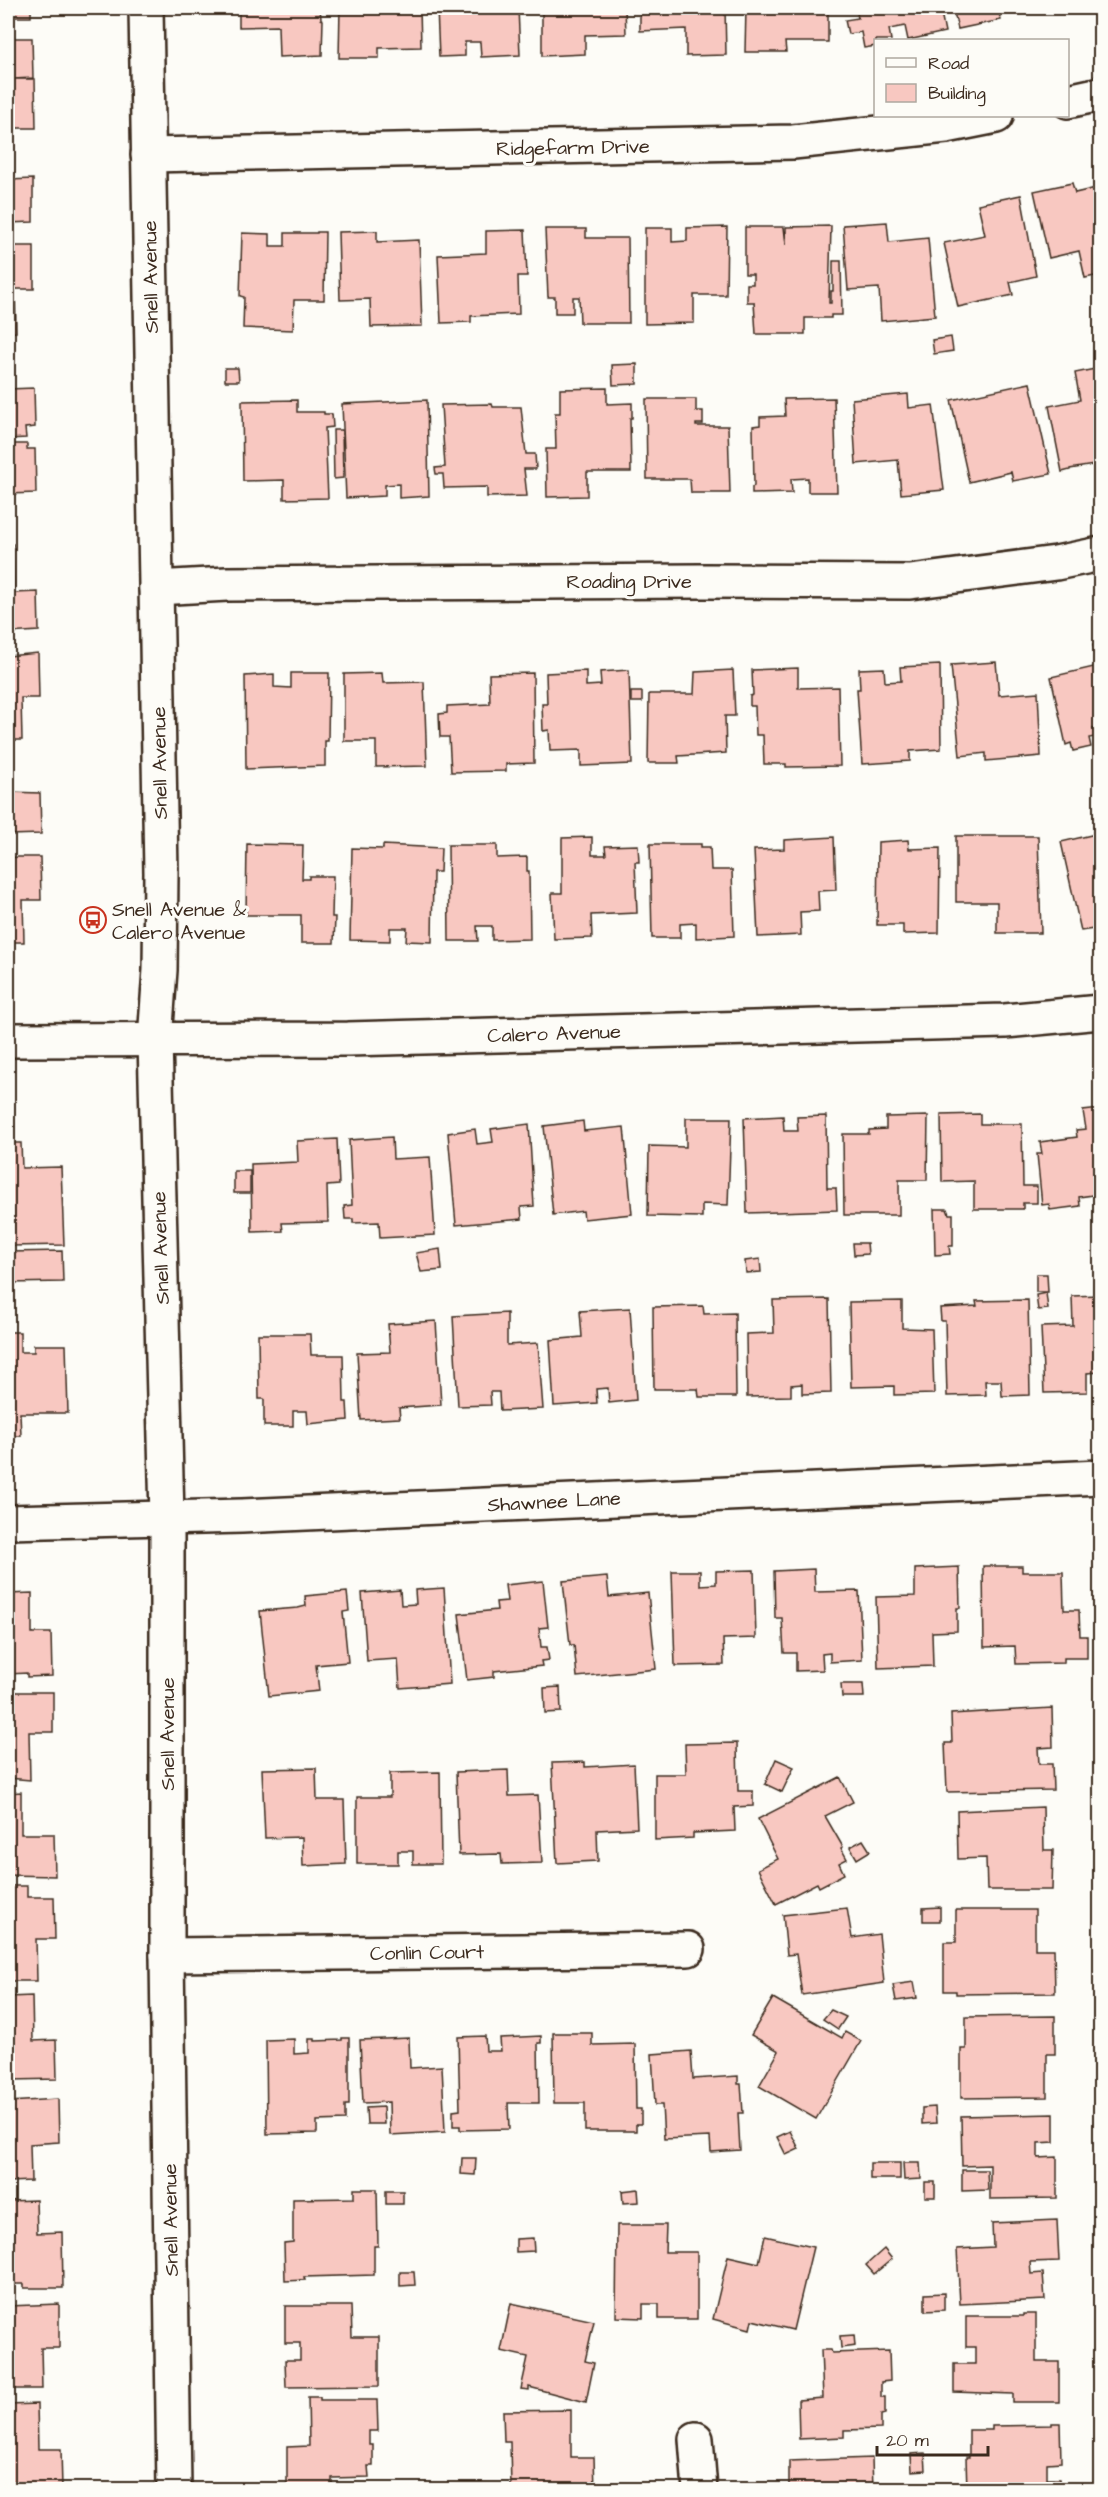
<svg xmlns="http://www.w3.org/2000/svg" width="1108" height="2497" viewBox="0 0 1108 2497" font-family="'Architects Daughter',sans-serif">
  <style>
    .building { fill: #f8c8c1; stroke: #3b2a1e; stroke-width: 1.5 }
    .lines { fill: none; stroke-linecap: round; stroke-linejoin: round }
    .minor-casing { stroke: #3b2a1e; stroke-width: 38 }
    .tertiary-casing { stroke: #3b2a1e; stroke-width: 38 }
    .secondary-casing { stroke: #3b2a1e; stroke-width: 38 }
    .minor { stroke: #fdfcf7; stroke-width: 33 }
    .tertiary { stroke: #fdfcf7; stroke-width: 33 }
    .secondary { stroke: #fdfcf7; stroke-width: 33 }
    .labels { text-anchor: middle; stroke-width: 6; stroke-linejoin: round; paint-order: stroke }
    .street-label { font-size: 20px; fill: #3b2a1e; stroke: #fdfcf7 }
    .poi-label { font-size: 20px; fill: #3b2a1e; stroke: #fdfcf7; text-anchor: start }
  </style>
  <rect width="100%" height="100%" fill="#fdfcf7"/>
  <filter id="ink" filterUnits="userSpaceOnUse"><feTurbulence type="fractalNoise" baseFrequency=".0167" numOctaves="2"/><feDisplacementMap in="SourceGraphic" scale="12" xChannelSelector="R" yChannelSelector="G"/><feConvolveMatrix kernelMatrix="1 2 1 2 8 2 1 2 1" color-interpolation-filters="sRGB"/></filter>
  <g filter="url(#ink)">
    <g class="building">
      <rect x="8" y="8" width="23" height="9"/>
      <polygon points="239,8 320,8 321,19 323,20 322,55 279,57 278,26 239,27"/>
      <polygon points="340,8 420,8 421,47 379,48 379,58 339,58"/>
      <polygon points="437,8 518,8 520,55 481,57 480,42 465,42 465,56 439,57"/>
      <polygon points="542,8 625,8 626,34 585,35 585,54 542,56"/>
      <polygon points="640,8 725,8 726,55 686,56 686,29 640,31"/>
      <polygon points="746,8 828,8 828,42 785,42 786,52 745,52"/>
      <polygon points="856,8 940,8 945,32 908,40 905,26 889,29 891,40 876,40 876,46 864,48 861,32 848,34 845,20 858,18"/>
      <polygon points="953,8 997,8 1001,20 958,29"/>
      <polygon points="8,38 32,38 33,78 13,79 35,79 36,128 8,128"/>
      <polygon points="33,179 33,222 8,223 8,180"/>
      <polygon points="1072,183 1075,193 1100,187 1100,275 1085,278 1079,251 1049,258 1034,191"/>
      <polygon points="1021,195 1036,276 1010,282 1013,295 958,307 944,243 985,235 978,204"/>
      <polygon points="887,222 889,242 928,238 935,316 881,321 879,288 848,290 843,225"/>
      <polygon points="831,226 829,303 831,303 831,291 833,291 833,261 841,261 842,315 831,315 831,318 805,318 805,334 756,334 754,302 747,302 747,284 753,284 753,274 745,274 745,227 784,227 786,245 786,227"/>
      <polygon points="727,227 726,295 694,295 694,323 645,324 645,228 672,228 672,242 687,241 687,228"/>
      <polygon points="545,229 586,229 586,238 628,238 629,323 580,323 579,297 573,297 573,313 555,313 555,297 548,297"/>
      <polygon points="525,230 527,276 518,276 519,314 471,316 471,322 441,323 438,255 486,253 486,231"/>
      <polygon points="377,231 377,242 419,240 422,326 371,327 370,299 340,300 338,232"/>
      <polygon points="317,232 325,232 324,300 294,300 293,330 243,328 244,297 240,296 242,233 270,234 270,246 285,246 285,233 317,233"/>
      <polygon points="10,246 34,246 34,289 15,289 16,332 8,333 8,248"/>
      <polygon points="951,337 953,351 934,354 932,340"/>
      <polygon points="637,364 637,384 613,385 612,365"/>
      <polygon points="225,368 238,368 239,381 225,381"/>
      <polygon points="1100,368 1100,449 1097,449 1100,464 1070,469 1070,470 1062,472 1049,406 1080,400 1075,373"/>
      <polygon points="1030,383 1051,474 1013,481 1011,472 969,482 951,400"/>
      <polygon points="34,388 35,427 25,428 26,438 8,439 8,389"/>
      <polygon points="607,388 607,404 632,403 632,418 630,418 631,472 587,472 587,496 547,497 546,449 556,449 555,413 560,413 560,389"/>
      <polygon points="908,394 909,408 933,405 944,490 901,494 898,460 856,464 852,399"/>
      <polygon points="834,398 837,492 808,492 808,478 791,479 792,493 752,494 752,487 754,486 753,426 760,425 760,417 785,416 784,399"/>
      <polygon points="646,399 696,399 696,411 703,411 703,424 696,424 696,426 728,426 730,493 691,493 690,479 647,479"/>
      <polygon points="297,400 297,412 324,412 324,414 332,414 333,427 325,428 328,498 284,499 284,480 243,481 242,401"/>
      <polygon points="427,400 429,496 399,498 399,484 385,485 385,496 346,498 342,404"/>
      <polygon points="492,404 493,407 521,407 526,454 535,454 536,469 524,469 527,496 487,497 487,487 444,488 443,474 436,474 435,468 445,467 441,405"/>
      <polygon points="333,430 342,430 343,478 334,479"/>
      <polygon points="8,444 27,444 27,449 35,449 36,493 8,494"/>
      <polygon points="8,544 13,544 14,593 38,592 39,631 8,633"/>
      <polygon points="1100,643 1100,727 1093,728 1095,737 1089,738 1091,747 1073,751 1071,743 1066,745 1051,677 1098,666 1093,645"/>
      <polygon points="38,653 39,698 21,698 22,740 8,740 8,656"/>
      <polygon points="996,662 999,695 1038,692 1041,756 986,761 986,753 960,756 951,665"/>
      <polygon points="940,665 941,749 910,751 910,761 862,764 857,689 860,689 859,669 884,668 885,682 901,681 900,667"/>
      <polygon points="798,668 798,688 838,687 840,766 786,767 786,764 764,764 763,735 756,735 755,706 750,706 750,696 753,695 752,670"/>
      <polygon points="629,670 632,764 581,766 581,750 550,751 549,730 543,731 542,704 547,704 546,673 586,671 586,686 601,685 600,672"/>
      <polygon points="733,670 735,716 725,716 726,753 678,756 679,763 648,763 649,694 694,694 695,672"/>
      <polygon points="291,673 329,673 328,741 325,741 325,766 246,769 245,676 274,674 274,687 291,688"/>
      <polygon points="382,673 383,683 424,682 427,766 376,767 376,741 344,741 344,674"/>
      <polygon points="533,673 534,763 506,764 506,771 451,772 449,737 440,737 439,714 447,713 447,706 490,704 489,674"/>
      <rect x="631" y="692" width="11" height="10"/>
      <polygon points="8,775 8,792 40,793 41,834 8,835"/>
      <polygon points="1100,833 1100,928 1081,931 1061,842"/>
      <polygon points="956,836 1038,836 1041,933 997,933 997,902 956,902"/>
      <polygon points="592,837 592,855 606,855 605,846 638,845 639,862 635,862 637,913 591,915 592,938 554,939 552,893 562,893 562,838"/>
      <polygon points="834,837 836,890 818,891 819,911 800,912 801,935 758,937 754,850 784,849 784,840"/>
      <polygon points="908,840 909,849 940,848 939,933 903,934 903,925 877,925 878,842"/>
      <polygon points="247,844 303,845 302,879 309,879 309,876 333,876 332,917 335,917 334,943 301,943 301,915 246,915"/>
      <polygon points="650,844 701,844 701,847 710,847 711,870 732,870 734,936 696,938 696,923 680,924 680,938 652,938"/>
      <polygon points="383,845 441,848 440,872 433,872 432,942 406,941 407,928 390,928 390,941 350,940 352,848 383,849"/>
      <polygon points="448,845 497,845 497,858 527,857 527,871 529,871 530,939 492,940 492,926 477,926 478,941 449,941"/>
      <polygon points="18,857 40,857 41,900 23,900 24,942 8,942 8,858"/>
      <polygon points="1100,1109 1100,1194 1079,1197 1080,1206 1050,1210 1049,1204 1042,1205 1037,1154 1042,1154 1040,1142 1077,1137 1076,1130 1086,1129 1083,1111"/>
      <polygon points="980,1114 980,1124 1022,1124 1023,1186 1037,1186 1037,1203 1023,1203 1023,1209 974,1209 974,1181 942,1182 941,1115"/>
      <polygon points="783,1116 784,1131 798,1131 797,1117 826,1116 827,1188 836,1188 837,1210 747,1213 744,1118"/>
      <polygon points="928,1116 927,1180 899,1180 899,1215 844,1215 843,1134 869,1134 869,1130 886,1129 886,1117"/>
      <polygon points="686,1118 731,1118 728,1205 702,1204 702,1217 648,1216 649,1146 686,1147"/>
      <polygon points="583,1121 584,1131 624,1127 632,1214 584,1219 583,1211 553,1215 544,1126"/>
      <polygon points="529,1124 534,1206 521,1207 522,1219 456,1225 448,1133 475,1129 477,1144 493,1142 491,1129"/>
      <polygon points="392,1137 393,1159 430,1157 435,1235 380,1238 379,1222 353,1223 353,1219 345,1219 344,1206 352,1205 349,1140"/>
      <polygon points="337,1139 339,1185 327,1186 328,1222 282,1223 283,1231 252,1232 251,1164 298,1162 297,1141"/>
      <polygon points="8,1143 21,1143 22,1168 61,1167 64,1245 11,1246 10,1213 8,1213"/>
      <rect x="234" y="1171" width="16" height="22"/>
      <polygon points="934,1209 947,1209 949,1214 953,1214 953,1246 949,1246 950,1254 935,1255"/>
      <polygon points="853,1243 867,1243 868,1254 854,1255"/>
      <polygon points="440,1249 442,1270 421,1272 416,1253"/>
      <polygon points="62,1251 63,1282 8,1283 8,1252"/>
      <polygon points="760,1259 761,1272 746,1273 745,1261"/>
      <polygon points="1036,1274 1047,1274 1048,1292 1036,1292"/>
      <polygon points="1046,1293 1048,1309 1038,1310 1036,1295"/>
      <polygon points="1100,1295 1100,1372 1087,1373 1087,1392 1044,1393 1041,1327 1073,1326 1072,1296"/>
      <polygon points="829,1299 831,1393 802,1394 802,1384 791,1385 791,1396 747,1397 746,1334 774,1333 773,1300"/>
      <polygon points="1028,1300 1030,1395 1002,1396 1001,1381 985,1381 986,1395 947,1396 945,1321 941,1321 940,1308 977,1306 976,1301"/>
      <polygon points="902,1301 902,1328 932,1329 934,1394 894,1395 894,1386 851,1387 849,1302"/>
      <polygon points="703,1306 704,1314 735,1313 736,1397 699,1397 698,1389 654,1389 653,1307"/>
      <polygon points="630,1308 636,1400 609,1403 608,1388 596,1389 597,1403 554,1406 550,1340 582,1337 580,1311"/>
      <polygon points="507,1313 507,1345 538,1343 543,1409 500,1411 499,1392 490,1392 491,1405 458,1406 453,1316"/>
      <polygon points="436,1321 441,1405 399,1408 400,1418 361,1420 357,1353 390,1352 388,1324"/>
      <polygon points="8,1332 20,1332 20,1352 34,1352 34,1345 66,1345 68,1413 20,1413 21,1436 8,1436"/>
      <polygon points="258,1334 310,1334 311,1355 343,1355 344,1402 347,1402 348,1420 308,1424 307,1411 293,1411 293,1426 264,1426 264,1399 259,1399"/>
      <polygon points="983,1566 1022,1566 1022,1572 1063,1572 1064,1610 1079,1610 1080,1636 1087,1636 1087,1658 1064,1658 1064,1663 1016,1664 1015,1646 984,1647"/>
      <polygon points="959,1567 960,1608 957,1608 957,1631 932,1632 933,1666 878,1668 876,1597 915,1596 915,1569"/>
      <polygon points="814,1569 815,1592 859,1591 862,1660 830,1662 830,1653 822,1654 823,1670 796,1671 796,1653 784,1653 782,1618 775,1618 774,1571"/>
      <polygon points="754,1570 756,1638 723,1639 724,1665 675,1666 672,1571 700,1571 700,1585 716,1584 716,1571"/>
      <polygon points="607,1577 609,1597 648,1593 656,1669 577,1677 574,1645 570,1645 563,1581"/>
      <polygon points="543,1581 548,1627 539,1628 541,1647 547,1647 549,1660 541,1661 542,1666 494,1671 494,1677 467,1680 459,1614 497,1610 496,1602 507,1601 505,1585"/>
      <polygon points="444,1588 450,1684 400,1688 398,1659 367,1661 362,1593 400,1590 401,1605 416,1604 415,1590"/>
      <polygon points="347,1592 349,1611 343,1612 348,1662 316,1665 319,1691 269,1696 260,1611 298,1608 306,1606 305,1596"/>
      <polygon points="32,1593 32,1633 51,1633 52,1676 27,1677 27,1673 8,1674 8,1594"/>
      <polygon points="841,1684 863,1684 864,1697 842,1697"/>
      <polygon points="560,1687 561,1712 545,1713 544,1688"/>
      <polygon points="8,1692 53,1692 53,1732 29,1732 30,1780 8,1778"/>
      <polygon points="1052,1708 1053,1747 1038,1748 1039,1764 1052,1764 1053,1790 947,1792 945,1743 952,1743 951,1714"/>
      <polygon points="737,1743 738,1791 753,1791 753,1806 734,1807 735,1831 693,1833 693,1838 655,1840 655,1774 686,1774 685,1744"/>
      <polygon points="776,1759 794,1767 782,1792 765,1784"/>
      <polygon points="585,1762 585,1767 634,1764 637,1828 597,1830 598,1861 557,1863 552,1763"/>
      <polygon points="316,1768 317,1800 344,1800 346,1864 303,1866 302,1837 265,1838 262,1769"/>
      <polygon points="508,1770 509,1796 538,1795 542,1863 502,1864 501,1854 459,1855 456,1772"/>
      <polygon points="440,1772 441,1864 413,1864 413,1851 398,1851 398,1864 357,1864 357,1797 390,1797 390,1773"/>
      <polygon points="840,1777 853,1802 825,1816 843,1847 841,1848 847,1859 839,1863 844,1874 819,1887 817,1883 776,1904 758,1869 778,1859 758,1819"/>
      <polygon points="21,1792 21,1834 54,1834 55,1876 8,1875 8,1793"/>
      <polygon points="1043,1807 1044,1850 1053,1850 1052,1890 987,1890 986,1858 958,1859 957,1811"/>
      <polygon points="863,1840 870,1851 857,1859 850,1847"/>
      <polygon points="10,1886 27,1886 27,1897 54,1897 55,1939 36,1939 37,1981 8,1981 8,1898 10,1898"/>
      <polygon points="940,1907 940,1921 923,1921 923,1908"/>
      <polygon points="847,1908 852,1938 879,1934 884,1983 802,1995 796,1954 787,1955 783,1915"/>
      <polygon points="956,1910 1035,1910 1035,1949 1054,1949 1055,1993 956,1994 956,1991 944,1991 944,1942 956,1942"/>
      <polygon points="914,1982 917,1998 896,2001 893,1985"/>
      <polygon points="32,1996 33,2041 56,2040 57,2079 12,2080 12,2071 8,2071 8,1997"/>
      <polygon points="773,1998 842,2038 845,2032 861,2041 816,2119 759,2086 779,2051 751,2035"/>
      <polygon points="831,2010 846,2017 838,2029 823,2019"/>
      <polygon points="1055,2016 1055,2054 1047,2054 1047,2097 961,2098 961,2049 966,2049 966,2017"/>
      <polygon points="553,2033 592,2033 592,2045 635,2044 636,2109 641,2109 641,2124 636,2124 636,2131 585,2131 585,2103 554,2103"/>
      <polygon points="485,2036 486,2051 501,2051 500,2038 541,2036 541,2043 538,2043 539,2103 508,2103 509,2129 460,2130 460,2126 453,2126 453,2111 460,2110 458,2037"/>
      <polygon points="342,2038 349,2038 349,2105 345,2105 345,2120 317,2121 317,2133 267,2134 266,2040 294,2039 294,2054 309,2053 309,2039 315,2039 315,2041 342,2040"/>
      <polygon points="409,2038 410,2068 442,2066 445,2132 390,2135 389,2102 363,2103 360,2040"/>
      <polygon points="691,2051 693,2079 738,2076 738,2084 741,2084 743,2113 738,2113 740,2150 711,2152 710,2137 664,2139 662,2105 655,2105 652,2054"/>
      <polygon points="58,2099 59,2142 30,2144 31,2181 8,2182 8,2102"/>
      <polygon points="383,2107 384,2124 367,2124 366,2108"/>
      <polygon points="935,2107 936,2123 922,2124 922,2108"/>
      <polygon points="1054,2114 1054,2142 1038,2143 1038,2158 1057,2157 1057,2198 990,2199 990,2165 962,2166 961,2116"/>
      <polygon points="790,2131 799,2149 786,2155 777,2137"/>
      <polygon points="462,2158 476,2158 475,2175 461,2174"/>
      <rect x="870" y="2163" width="30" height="16"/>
      <polygon points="903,2163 920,2163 921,2179 904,2180"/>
      <polygon points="962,2170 987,2170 988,2190 962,2191"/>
      <rect x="925" y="2182" width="10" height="15"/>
      <polygon points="354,2189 377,2189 378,2246 374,2246 374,2275 304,2277 305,2280 285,2281 284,2243 293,2242 293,2199 354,2198"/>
      <polygon points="638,2189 639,2202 623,2203 622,2191"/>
      <rect x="386" y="2191" width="17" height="13"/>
      <polygon points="36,2200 37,2233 62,2232 63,2288 24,2288 24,2284 8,2284 8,2201"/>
      <polygon points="1057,2220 1059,2261 1030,2262 1031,2274 1043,2273 1045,2300 960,2304 957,2249 993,2247 992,2223"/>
      <polygon points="617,2225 666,2225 665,2252 697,2252 697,2319 659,2319 659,2304 643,2304 643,2318 616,2317"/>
      <polygon points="765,2236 813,2247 793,2330 752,2320 750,2329 713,2319 728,2256 759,2263"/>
      <polygon points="533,2238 534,2251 516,2252 516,2239"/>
      <polygon points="884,2249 892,2259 874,2274 866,2265"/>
      <polygon points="400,2272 414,2272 415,2285 400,2286"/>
      <polygon points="944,2293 944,2310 925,2311 925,2294"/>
      <polygon points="511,2303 594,2321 585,2361 594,2363 586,2402 529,2387 529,2390 521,2389 528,2357 501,2351"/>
      <polygon points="59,2304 59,2348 41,2348 42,2389 8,2389 8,2306"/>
      <polygon points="285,2306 351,2306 352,2337 379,2337 379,2386 286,2387 285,2360 300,2360 300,2343 285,2343"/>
      <polygon points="1023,2314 1036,2314 1036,2362 1059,2362 1059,2402 1013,2402 1013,2394 954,2392 954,2364 975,2364 975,2347 966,2347 966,2316 1023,2316"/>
      <polygon points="854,2335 855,2346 841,2348 840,2336"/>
      <polygon points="821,2350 831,2350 832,2353 889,2351 890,2381 881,2382 881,2397 885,2397 885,2414 881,2415 881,2429 844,2430 844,2437 799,2439 798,2400 823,2398"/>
      <polygon points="308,2397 320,2397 320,2400 377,2400 378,2431 369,2431 369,2445 373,2445 373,2466 368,2466 369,2477 332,2478 332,2486 287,2486 287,2447 309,2446"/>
      <polygon points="37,2404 38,2449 61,2449 62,2488 8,2488 8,2405"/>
      <polygon points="571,2410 571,2457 594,2457 595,2490 511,2489 510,2442 504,2442 503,2411"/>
      <polygon points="1052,2423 1060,2423 1061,2462 1047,2463 1047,2479 1060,2479 1061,2490 967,2490 966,2457 969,2457 969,2430 992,2430 992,2426 1052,2425"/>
      <polygon points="925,2453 926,2470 912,2471 911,2454"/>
      <polygon points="872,2458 873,2490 789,2490 789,2461"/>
    </g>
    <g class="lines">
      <defs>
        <g id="minor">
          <polyline points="1068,101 1100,94"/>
          <polyline points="148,155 793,142 946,126 996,116"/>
          <polyline points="156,588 227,584 701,581 910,582 1056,563 1100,554"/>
          <polyline points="8,1522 242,1516 1100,1477"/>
          <polyline points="167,1955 688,1949"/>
          <polyline points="696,2439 700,2490"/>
        </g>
        <polyline id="tertiary" points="8,1040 348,1039 1005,1021 1100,1012"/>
        <polyline id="secondary" points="146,8 161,873 160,970 155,1040 167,1517 167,1955 174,2490"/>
      </defs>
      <use href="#minor" class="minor-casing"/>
      <use href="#tertiary" class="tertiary-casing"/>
      <use href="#secondary" class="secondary-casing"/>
      <use href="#minor" class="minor"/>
      <use href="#tertiary" class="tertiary"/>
      <use href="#secondary" class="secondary"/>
    </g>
  </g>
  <defs>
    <symbol id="bus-ring" viewBox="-11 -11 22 22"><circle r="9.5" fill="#fdfcf7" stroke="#c8321e" stroke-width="1.5"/><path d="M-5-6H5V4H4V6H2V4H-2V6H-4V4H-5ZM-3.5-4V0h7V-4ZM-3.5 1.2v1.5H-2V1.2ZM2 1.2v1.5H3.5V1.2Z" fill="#c8321e"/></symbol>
  </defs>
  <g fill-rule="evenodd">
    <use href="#bus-ring" x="78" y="905" width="30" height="30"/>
  </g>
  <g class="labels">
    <g class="street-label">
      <text transform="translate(573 147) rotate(-1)" y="7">Ridgefarm Drive</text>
      <text transform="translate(150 277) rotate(-91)" y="7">Snell Avenue</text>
      <text x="629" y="588">Roading Drive</text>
      <text transform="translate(159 763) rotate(-91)" y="7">Snell Avenue</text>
      <text transform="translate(554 1033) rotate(-2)" y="7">Calero Avenue</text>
      <text transform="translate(160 1248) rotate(-92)" y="7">Snell Avenue</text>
      <text transform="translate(554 1501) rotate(-3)" y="7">Shawnee Lane</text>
      <text transform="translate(167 1734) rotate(-90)" y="7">Snell Avenue</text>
      <text transform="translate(427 1952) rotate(-1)" y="7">Conlin Court</text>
      <text transform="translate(170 2220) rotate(-91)" y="7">Snell Avenue</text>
    </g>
    <g class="poi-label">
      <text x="112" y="916">Snell Avenue &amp;<tspan x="112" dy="23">Calero Avenue</tspan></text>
    </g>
  </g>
  <rect width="1108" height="2497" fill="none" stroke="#fdfcf7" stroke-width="30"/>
  <rect x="15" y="15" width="1078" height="2467" fill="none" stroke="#3b2a1e" stroke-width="2" filter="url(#ink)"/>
  <rect x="874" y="39" width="195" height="78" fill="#fdfcf7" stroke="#afa8a0" stroke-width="1.5"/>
  <rect x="886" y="58" width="30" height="9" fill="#fdfcf7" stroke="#afa8a0" stroke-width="1.5"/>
  <text x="928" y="69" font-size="18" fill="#3b2a1e">Road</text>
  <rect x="886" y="84" width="30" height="18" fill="#f8c8c1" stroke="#afa8a0" stroke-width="1.5"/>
  <text x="928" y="99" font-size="18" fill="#3b2a1e">Building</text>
  <path d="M877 2446v9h111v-9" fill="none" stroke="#3b2a1e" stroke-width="3"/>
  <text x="886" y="2446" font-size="18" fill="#3b2a1e" stroke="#fdfcf7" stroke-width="4.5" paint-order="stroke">20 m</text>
</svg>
